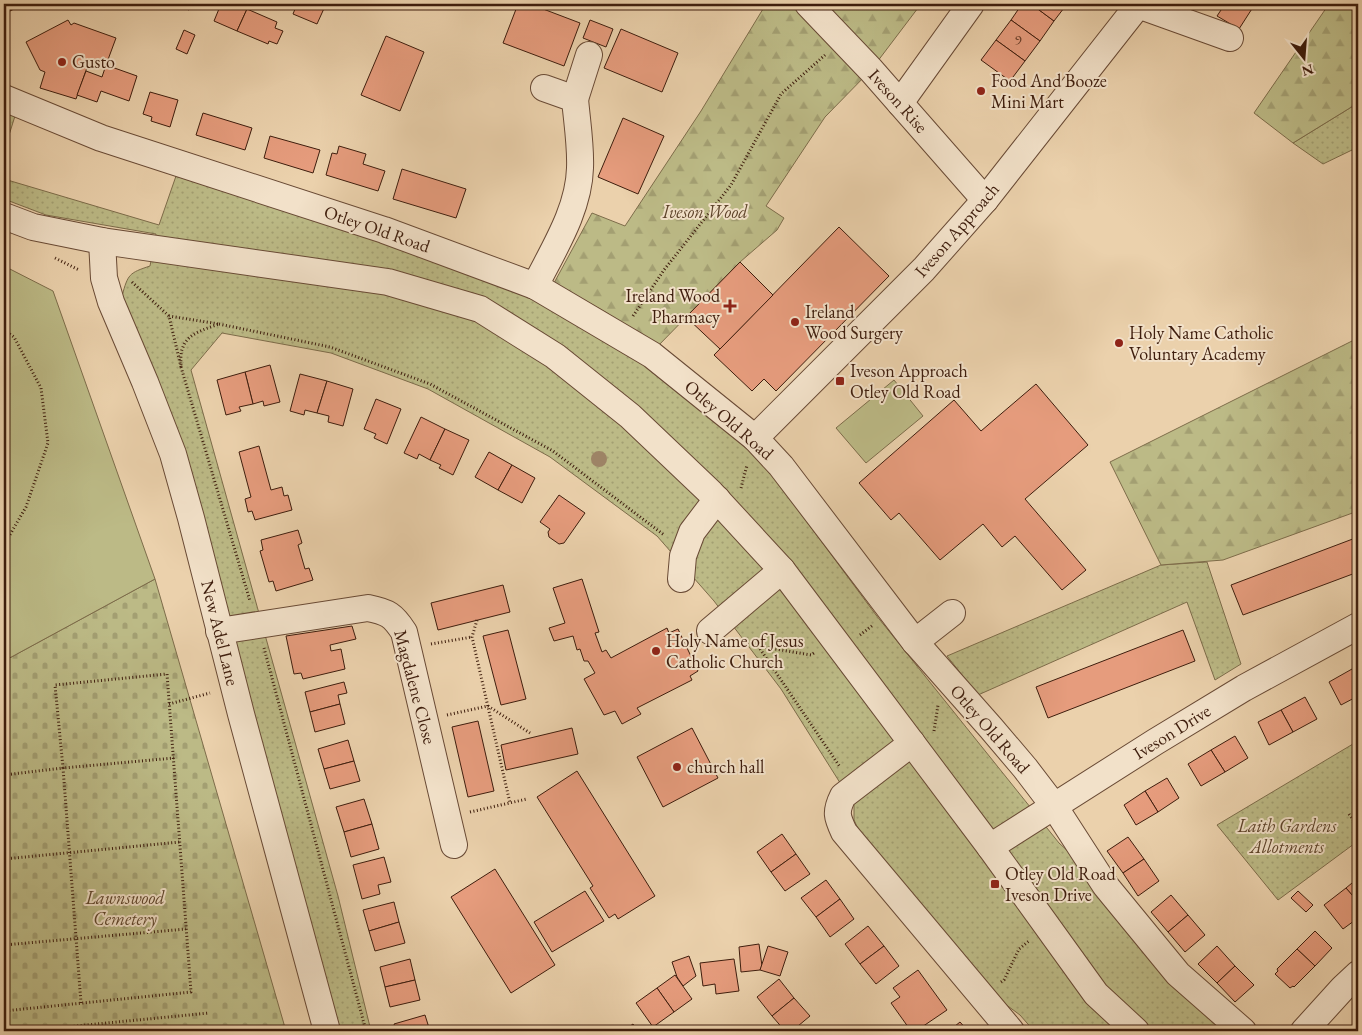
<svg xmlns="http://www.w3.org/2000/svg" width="1362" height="1035" viewBox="0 0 1362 1035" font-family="'EB Garamond',serif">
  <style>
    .grass { fill: url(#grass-dots); stroke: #7d6c4a }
    .forest { fill: url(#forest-firs); stroke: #7d6c4a }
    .cemetery { fill: url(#cemetery-stones); stroke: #7d6c4a }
    .park { fill: #bcba86; stroke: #7d6c4a }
    .building { fill: #e69c7d; stroke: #3e1d0d }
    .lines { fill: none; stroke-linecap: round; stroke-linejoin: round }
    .minor-casing { stroke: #694a35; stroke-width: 28 }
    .path { stroke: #3e1d0d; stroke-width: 3; stroke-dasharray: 1 2.5; stroke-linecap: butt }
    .minor { stroke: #f2e1c9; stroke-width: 26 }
    .tree { fill: #9d8365 }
    .poi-dot { fill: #8f2418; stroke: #f2e1c9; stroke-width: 2 }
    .labels { text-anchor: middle; stroke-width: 4; stroke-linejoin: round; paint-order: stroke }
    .number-label { font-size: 15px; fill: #683d29 }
    .poi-label { font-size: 18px; fill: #3e1d0d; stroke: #f2e1c9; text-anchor: start }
    .street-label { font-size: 18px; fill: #3e1d0d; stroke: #f2e1c9 }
    .park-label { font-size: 18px; font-style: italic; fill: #5e442b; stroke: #f2e1c9 }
  </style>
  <defs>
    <pattern id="grass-dots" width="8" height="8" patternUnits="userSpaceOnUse" patternTransform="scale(1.25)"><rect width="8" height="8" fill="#bcba86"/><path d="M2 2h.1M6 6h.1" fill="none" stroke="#a39f72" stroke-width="1.8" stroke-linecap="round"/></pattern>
    <pattern id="forest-firs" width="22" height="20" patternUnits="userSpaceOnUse" patternTransform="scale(1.25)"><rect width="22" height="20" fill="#bcba86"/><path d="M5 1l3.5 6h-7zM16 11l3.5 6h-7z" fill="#a39f72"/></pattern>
    <pattern id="cemetery-stones" width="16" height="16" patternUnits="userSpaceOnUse" patternTransform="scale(1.25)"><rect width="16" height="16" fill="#bcba86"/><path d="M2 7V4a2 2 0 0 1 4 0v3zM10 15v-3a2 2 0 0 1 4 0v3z" fill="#a39f72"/></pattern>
  </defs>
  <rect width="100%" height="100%" fill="#ebd1ac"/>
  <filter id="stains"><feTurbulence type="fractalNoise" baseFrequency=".004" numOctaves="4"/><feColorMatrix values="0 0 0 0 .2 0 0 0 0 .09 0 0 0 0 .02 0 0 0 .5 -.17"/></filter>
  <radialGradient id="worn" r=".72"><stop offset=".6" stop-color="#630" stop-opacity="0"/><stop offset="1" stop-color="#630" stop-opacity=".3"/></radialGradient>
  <g class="grass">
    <polygon points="1358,103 1358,161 1352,150 1323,164 1293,143"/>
    <polygon points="4,111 15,116 4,151"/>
    <path d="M 176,176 L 378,240 L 524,294 L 647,364 L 761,460 L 876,615 L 1059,843 L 1105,885 L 1243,1031 L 1034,1031 L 1020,1015 L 997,998 L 861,835 L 854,820 L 854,805 L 781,689 L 714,601 L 657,536 L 550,457 L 428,389 L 331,353 L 222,333 L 191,370 L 338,896 L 371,1031 L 327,1031 L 122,296 C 128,274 129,273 150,266 L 156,234 L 46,215 L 4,199 L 4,179 L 159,225 Z"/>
    <polygon points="1207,562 1241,664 1215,680 1187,602 978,695 947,656 1161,565"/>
    <polygon points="1358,741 1358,841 1278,900 1217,825"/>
  </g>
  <g class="forest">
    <polygon points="766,4 921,4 871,70 825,117 766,206 784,218 777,230 740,262 656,348 607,313 554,283 592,213 625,226 701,111"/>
    <polygon points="1329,4 1358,4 1358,103 1293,143 1254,113"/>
    <polygon points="1358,338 1358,511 1223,560 1161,565 1110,462"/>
  </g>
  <polygon class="cemetery" points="155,579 286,1031 4,1031 4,661"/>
  <g class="park">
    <polygon points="4,266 53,291 155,579 4,661"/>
    <polygon points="894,380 923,416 866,463 836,428"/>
  </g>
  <g class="building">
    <polygon points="4,4 24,4 6,13"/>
    <polygon points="175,4 192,4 189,10"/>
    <polygon points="221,4 234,4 247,9 237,31 214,21"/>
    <polygon points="297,4 326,4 317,24 293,14"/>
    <polygon points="518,4 530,4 580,23 564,66 503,43"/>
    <polygon points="1022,4 1031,4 1054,21 1040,41 1011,20"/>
    <polygon points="1031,4 1067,4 1054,21"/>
    <polygon points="1225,4 1255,4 1239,29 1217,16"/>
    <polygon points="247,9 277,22 275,28 283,31 277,44 269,41 268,44 237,31"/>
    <polygon points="68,20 71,25 74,23 116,38 106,65 90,59 76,99 40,88 45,72 40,70 26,42"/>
    <polygon points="590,20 613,29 606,47 583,38"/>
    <polygon points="1011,20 1040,41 1025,61 996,40"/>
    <polygon points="621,29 678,53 662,92 604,68"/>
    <polygon points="184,30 195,35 187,54 176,49"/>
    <polygon points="386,36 424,52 400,111 361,95"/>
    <polygon points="996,40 1025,61 1010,81 981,60"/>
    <polygon points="106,65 137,76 129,101 101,91 97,102 77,95 86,71 102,77"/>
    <polygon points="150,92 178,100 170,127 151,121 152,117 143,114"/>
    <polygon points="203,113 252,128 245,150 196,135"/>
    <polygon points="623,118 664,136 638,194 598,177"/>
    <polygon points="270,136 320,150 313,173 264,158"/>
    <polygon points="339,146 366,154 363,164 385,171 378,191 326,175 332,153 337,154"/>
    <polygon points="402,169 466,189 456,218 393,199"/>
    <polygon points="839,227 889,276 776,391 764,379 752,391 714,355"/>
    <polygon points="740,262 773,295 720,349 686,317"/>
    <polygon points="270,365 280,402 264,406 263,401 253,404 245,372"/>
    <polygon points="245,372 253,404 239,407 241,411 226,415 217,380"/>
    <polygon points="300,374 327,381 317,413 305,410 304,415 290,411"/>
    <polygon points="327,381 353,389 343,426 328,422 329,416 317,413"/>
    <polygon points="1036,384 1088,445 1025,499 1086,570 1062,590 1015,536 1002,547 983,524 940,560 899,513 891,520 859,483 954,400 981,431"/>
    <polygon points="376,399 401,409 387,444 374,438 376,434 364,429"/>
    <polygon points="421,417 445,429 430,460 419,454 417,459 404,453"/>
    <polygon points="445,429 469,440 453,475 439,468 441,465 430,460"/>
    <polygon points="259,446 271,490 282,487 284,496 288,495 292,510 255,520 252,511 248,512 245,499 251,497 239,452"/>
    <polygon points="489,452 512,465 498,490 475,477"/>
    <polygon points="512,465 535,478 522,503 498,490"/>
    <polygon points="559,495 585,513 564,543 559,544 549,537 548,532 550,529 540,522"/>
    <polygon points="298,530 302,543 298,545 305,569 309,568 313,580 276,591 273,581 269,582 260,551 263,550 261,540"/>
    <polygon points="1358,537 1358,572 1243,615 1231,585"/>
    <polygon points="582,579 599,632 595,633 602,652 606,650 611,658 667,628 669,633 678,629 698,671 690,676 692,680 637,708 641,714 622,724 615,711 604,715 584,679 595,673 588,661 584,661 580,649 577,650 573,636 554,641 549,628 565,623 553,588"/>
    <polygon points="503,585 510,612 438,630 431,603"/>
    <polygon points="352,626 356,639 330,645 331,651 341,649 345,669 303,679 301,673 294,674 286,636"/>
    <polygon points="508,630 526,699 501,705 483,636"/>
    <polygon points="1183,630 1195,661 1048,718 1036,687"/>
    <polygon points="1358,666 1358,681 1352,669"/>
    <polygon points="1352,669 1358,681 1358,696 1341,705 1329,682"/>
    <polygon points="344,682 347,693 338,695 340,704 310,712 305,692"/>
    <polygon points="1305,697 1317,719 1293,732 1281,710"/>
    <polygon points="340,704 345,724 315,732 310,712"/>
    <polygon points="1281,710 1293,732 1269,745 1258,722"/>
    <polygon points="478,721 494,791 468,797 452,727"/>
    <polygon points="572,728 578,754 506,770 501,745"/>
    <polygon points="692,728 718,778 663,807 637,757"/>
    <polygon points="1235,736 1248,758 1225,772 1211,750"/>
    <polygon points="348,740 354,761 324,769 318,749"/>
    <polygon points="1211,750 1225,772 1201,786 1188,764"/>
    <polygon points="354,761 360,781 330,789 324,769"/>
    <polygon points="577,771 655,896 618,919 615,914 609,918 590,888 593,886 537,797"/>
    <polygon points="1167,778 1179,798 1158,812 1145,791"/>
    <polygon points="1145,791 1158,812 1136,825 1124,805"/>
    <polygon points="364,799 372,824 344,832 336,807"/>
    <polygon points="372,824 379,849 351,857 344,832"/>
    <polygon points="782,834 796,854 771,872 757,852"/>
    <polygon points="1128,837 1144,859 1123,873 1107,851"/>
    <polygon points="796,854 810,874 785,891 771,872"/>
    <polygon points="384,857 391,882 378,885 380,894 362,899 353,865"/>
    <polygon points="1144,859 1159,881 1138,896 1123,873"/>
    <polygon points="495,869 555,965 511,993 451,897"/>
    <polygon points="1358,878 1358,902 1346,888"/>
    <polygon points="826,880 840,899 816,917 801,898"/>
    <polygon points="1346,888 1358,902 1358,918 1343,929 1324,905"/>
    <polygon points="585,891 604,921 552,952 534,922"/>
    <polygon points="1298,891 1313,905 1306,912 1291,898"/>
    <polygon points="1171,895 1188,915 1168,932 1151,912"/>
    <polygon points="840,899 854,919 830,937 816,917"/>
    <polygon points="394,902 399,922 369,931 363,910"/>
    <polygon points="1188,915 1205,935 1185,952 1168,932"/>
    <polygon points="399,922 405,943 375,951 369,931"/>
    <polygon points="868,926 884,946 860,964 845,944"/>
    <polygon points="1315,931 1332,948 1315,966 1297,949"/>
    <polygon points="759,944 762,966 760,970 741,972 739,947"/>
    <polygon points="768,946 788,952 780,976 760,970"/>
    <polygon points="884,946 899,966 876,984 860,964"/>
    <polygon points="1217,946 1235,966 1217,983 1198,964"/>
    <polygon points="1297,949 1315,966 1294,987 1293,986 1290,988 1275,974 1278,971 1277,969"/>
    <polygon points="689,956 696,976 683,986 677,977 672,962"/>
    <polygon points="410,959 415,980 385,987 380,967"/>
    <polygon points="734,959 739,991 716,994 715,984 703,986 700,963"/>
    <polygon points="1235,966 1254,985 1235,1002 1217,983"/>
    <polygon points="918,970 947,1010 916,1031 911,1031 891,1003 900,997 893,988"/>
    <polygon points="675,975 692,999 674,1012 657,988"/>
    <polygon points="779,979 794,998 772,1016 757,997"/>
    <polygon points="415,980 420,1000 390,1007 385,987"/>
    <polygon points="657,988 674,1012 653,1027 636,1003"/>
    <polygon points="794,998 810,1016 792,1031 785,1031 772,1016"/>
    <polygon points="425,1015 430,1031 396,1031 394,1024"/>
    <polygon points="960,1022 968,1031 949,1031"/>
    <polygon points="633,1024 638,1031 623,1031"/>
  </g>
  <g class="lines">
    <defs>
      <g id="minor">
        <polyline points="808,4 871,70 985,200"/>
        <polyline points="1138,5 1230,38"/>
        <polyline points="4,98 101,138 384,230 535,286 652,355 755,438 781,466 915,642 991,728 1025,768 1054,806 1105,885 1178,974 1243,1031"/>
        <polyline points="575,99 589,55"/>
        <polyline points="900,103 971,4"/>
        <polyline points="4,216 33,227 102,241 388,282 480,309 555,356 630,416 711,493 782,570 990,847 1096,994 1136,1031"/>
        <polyline points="102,241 104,278 111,302 145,382 173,454 191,518 241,714 327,1031"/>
        <path d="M 535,286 C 553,250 579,210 580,168 C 581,146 577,122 575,99 L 544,88"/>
        <polyline points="755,438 924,269 985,200 1139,4"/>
        <polyline points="681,579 683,556 692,532 717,499"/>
        <path d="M 219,631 L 368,608 C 388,612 393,615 404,632 L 454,845"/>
        <polyline points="710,631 782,570"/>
        <polyline points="915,642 952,613"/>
        <path d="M 912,743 L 843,796 C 835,812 837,817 844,832 L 1011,1031"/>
        <polyline points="990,847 1155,742 1244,688 1358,626"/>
        <polyline points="1304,1031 1343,988 1358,974"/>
      </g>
    </defs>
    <use href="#minor" class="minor-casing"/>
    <g class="path">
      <polyline points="1358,147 1357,146 1358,148"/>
      <polyline points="55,258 79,270"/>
      <path d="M 132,282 L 169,316 L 181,367 C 181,361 180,353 183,347 C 188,333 206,329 219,324 L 169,316"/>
      <polyline points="633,316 664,270 731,185 781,94 825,55"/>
      <polyline points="219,324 330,347 430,384 553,451 664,535"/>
      <polyline points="4,330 14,337 41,388 48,443 26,507 4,545"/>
      <polyline points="181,367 250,601"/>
      <polyline points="741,488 747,465"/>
      <polyline points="477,620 472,637 510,803"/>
      <polyline points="860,635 873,625"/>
      <polyline points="734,642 811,655 814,653"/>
      <polyline points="431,644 472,637"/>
      <polyline points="758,646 840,767"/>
      <polyline points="264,648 366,1031"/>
      <polyline points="169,704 210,693"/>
      <polyline points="447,715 488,706 530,733"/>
      <polyline points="934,731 938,705"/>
      <polyline points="4,775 63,768 55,685 167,674 191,992 4,1011"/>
      <polyline points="470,812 527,799"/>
      <polyline points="1349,814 1358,827"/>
      <polyline points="4,859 180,842"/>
      <polyline points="4,945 186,929"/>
      <polyline points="1001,982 1004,980 1019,949 1029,941"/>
      <polyline points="81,1003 63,768 174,758"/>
      <polyline points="25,1031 209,1013"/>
    </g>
    <use href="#minor" class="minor"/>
  </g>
  <circle class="tree" cx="599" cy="459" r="8"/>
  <g class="poi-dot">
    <circle cx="62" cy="62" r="5"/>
    <circle cx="981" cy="91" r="5"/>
    <path d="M727.5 298.5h5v5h5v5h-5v5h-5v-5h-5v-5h5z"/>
    <circle cx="795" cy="322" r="5"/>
    <circle cx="1119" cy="343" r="5"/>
    <rect x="835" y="376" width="10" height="10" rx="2.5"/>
    <circle cx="656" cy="651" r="5"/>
    <circle cx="677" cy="767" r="5"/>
    <rect x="990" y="879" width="10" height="10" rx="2.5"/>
  </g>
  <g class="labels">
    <g class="number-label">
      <text x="1018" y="45">9</text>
    </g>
    <g class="poi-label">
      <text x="72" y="68">Gusto</text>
      <text x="991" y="87">Food And Booze<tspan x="991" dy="21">Mini Mart</tspan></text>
      <text x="720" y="302" text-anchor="end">Ireland Wood<tspan x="720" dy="21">Pharmacy</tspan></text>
      <text x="805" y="318">Ireland<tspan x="805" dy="21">Wood Surgery</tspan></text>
      <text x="1129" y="339">Holy Name Catholic<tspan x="1129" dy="21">Voluntary Academy</tspan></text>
      <text x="850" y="377">Iveson Approach<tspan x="850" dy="21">Otley Old Road</tspan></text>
      <text x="666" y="647">Holy Name of Jesus<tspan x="666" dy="21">Catholic Church</tspan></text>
      <text x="687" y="773">church hall</text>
      <text x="1005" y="880">Otley Old Road<tspan x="1005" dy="21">Iveson Drive</tspan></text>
    </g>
    <g class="street-label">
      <text transform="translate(898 101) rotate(48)" y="6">Iveson Rise</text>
      <text transform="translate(377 229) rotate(19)" y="6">Otley Old Road</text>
      <text transform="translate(957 230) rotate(-49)" y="6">Iveson Approach</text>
      <text transform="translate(729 420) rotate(41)" y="6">Otley Old Road</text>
      <text transform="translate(220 633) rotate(76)" y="6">New Adel Lane</text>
      <text transform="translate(415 687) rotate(75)" y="6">Magdalene Close</text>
      <text transform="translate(990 729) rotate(49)" y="6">Otley Old Road</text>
      <text transform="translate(1172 732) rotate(-32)" y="6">Iveson Drive</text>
    </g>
    <g class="park-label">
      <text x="705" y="218">Iveson Wood</text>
      <text x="1287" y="832">Laith Gardens<tspan x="1287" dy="21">Allotments</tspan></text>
      <text x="125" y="904">Lawnswood<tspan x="125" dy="21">Cemetery</tspan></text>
    </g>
  </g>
  <rect width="1362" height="1035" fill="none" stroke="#ebd1ac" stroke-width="20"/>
  <rect x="5" y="5" width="1352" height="1025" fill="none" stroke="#3e1d0d" stroke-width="2.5"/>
  <rect x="10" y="10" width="1342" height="1015" fill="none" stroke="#3e1d0d"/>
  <g transform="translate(1304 58) rotate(163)" stroke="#f2e1c9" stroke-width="4" paint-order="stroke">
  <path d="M0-4L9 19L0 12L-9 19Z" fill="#3e1d0d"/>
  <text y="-8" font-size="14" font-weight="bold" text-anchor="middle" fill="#3e1d0d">N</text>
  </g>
  <rect width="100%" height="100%" filter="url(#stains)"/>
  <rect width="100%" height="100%" fill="url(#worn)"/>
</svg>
